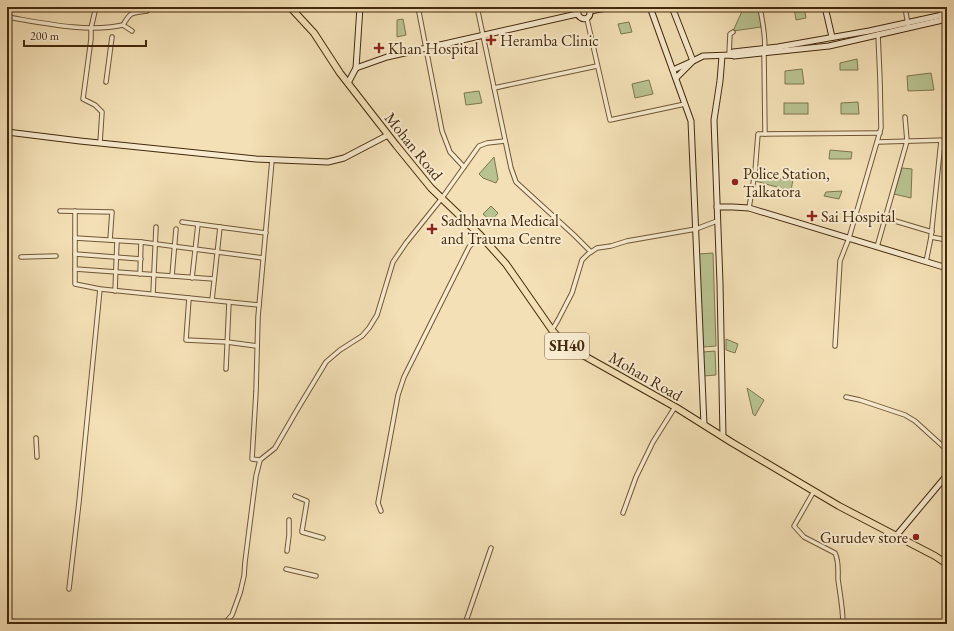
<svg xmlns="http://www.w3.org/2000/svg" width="954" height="631" viewBox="0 0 954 631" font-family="'EB Garamond',serif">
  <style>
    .green { fill: #b8c391; stroke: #7e764e }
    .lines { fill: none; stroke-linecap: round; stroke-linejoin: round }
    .street-casing { stroke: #6f5736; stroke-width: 5.5 }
    .secondary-casing { stroke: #43290c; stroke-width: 7 }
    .primary-casing { stroke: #43290c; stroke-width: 8 }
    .street { stroke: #f8ebd0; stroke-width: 3.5 }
    .secondary { stroke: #f8ebd0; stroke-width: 5 }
    .primary { stroke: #f4e0b6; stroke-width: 6 }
    .poi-dot { fill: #8f2418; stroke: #f8ebd0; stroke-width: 1.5 }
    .labels { text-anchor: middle; stroke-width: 4; stroke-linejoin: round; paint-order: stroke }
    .shield { fill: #f8ebd0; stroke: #796347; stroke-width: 1 }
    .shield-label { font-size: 15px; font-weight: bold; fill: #43290c }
    .poi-label { font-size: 16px; fill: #43290c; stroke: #f8ebd0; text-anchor: start }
    .street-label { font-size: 16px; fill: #43290c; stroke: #f8ebd0 }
  </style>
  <rect width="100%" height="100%" fill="#f4e0b6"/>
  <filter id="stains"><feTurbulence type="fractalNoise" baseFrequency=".005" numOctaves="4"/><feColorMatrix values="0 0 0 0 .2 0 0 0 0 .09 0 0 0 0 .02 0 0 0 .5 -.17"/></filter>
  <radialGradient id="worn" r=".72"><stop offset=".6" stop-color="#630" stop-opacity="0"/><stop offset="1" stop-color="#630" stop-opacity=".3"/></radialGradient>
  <g class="green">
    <polygon points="744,7 759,7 761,27 733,31"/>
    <polygon points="804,7 806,18 796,20 794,8"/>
    <polygon points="403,19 406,35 397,37 397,20"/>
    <polygon points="629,22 632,32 621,34 618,24"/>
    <polygon points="857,59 858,70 840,70 840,63"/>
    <polygon points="802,69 804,84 785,84 785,71"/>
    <polygon points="931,73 934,90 908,91 907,76"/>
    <polygon points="649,80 653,94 635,98 632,84"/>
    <polygon points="479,91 482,103 466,105 464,93"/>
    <polygon points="858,102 859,114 841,114 841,103"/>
    <rect x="784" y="103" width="24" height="11"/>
    <polygon points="830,150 852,152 851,159 829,159"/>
    <polygon points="494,157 498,179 496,183 483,178 479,174"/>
    <polygon points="902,168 912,169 911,198 894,194"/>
    <polygon points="755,179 793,179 791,191 755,181"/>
    <polygon points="842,191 839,199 824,196 826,192"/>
    <polygon points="491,206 498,213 491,221 483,214"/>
    <polygon points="713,253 716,346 703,347 699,254"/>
    <polygon points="726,339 738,344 735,353 726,350"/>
    <polygon points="715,351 716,375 704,376 703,352"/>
    <polygon points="747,388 764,400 755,416 753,414"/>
  </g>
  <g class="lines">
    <defs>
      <g id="street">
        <polyline points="96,7 91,28 91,39 83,99 95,105 102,112 100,143"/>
        <polyline points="418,7 442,131 450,152 464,167"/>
        <polyline points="477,7 511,168 516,182 574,235 591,252"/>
        <path d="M 760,7 C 762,21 767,40 764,53 L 765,134"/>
        <polyline points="905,7 908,25"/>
        <polyline points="940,7 942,15"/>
        <path d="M 7,17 C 43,23 87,33 123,25 C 131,11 132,13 147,11 L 150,7"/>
        <polyline points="587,19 610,120 685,104"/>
        <polyline points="123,25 132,31"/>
        <polyline points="729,55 730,34 733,32"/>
        <polyline points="106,82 112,37"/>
        <polyline points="494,88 597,66"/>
        <polyline points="878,142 947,140"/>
        <polyline points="749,208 755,172 758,134 880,133"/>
        <polyline points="60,211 112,212 110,240"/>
        <polyline points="75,211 75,284 100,289 259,305"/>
        <polyline points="885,218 932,232"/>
        <polyline points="182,222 266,233"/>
        <polyline points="931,237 947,240"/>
        <polyline points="75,238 141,242 263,258"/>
        <polyline points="877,247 907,141 905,117"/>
        <polyline points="75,254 141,259"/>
        <polyline points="21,257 56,256"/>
        <polyline points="926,262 931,237 941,141"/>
        <polyline points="75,269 214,279"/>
        <polyline points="140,274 141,242"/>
        <polyline points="172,276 176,229"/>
        <polyline points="192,278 198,224"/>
        <polyline points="115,291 117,241"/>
        <polyline points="153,294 156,227"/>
        <polyline points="189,298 186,340 227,342 257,346"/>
        <polyline points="212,300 220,227"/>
        <polyline points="552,330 558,320 572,293 582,260 588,254 597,248 611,246 627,241 696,229 717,221"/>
        <polyline points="835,346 840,261 849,238 881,128 880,80 878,34"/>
        <polyline points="226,369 229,302"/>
        <polyline points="846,397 860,400 905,415 915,421 947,450"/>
        <polyline points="36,438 37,457"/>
        <polyline points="260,460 252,459 256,392 258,317 272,160"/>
        <path d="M 814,491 L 794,526 L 804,537 L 835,553 C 839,561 838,570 838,579 C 840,594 843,609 843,624"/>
        <polyline points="295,496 307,501 302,531 302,532 323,538"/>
        <polyline points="381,511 378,503 398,395 404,377 469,247 480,235"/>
        <polyline points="623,513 636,477 653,442 675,407"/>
        <polyline points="287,551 289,535 289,520"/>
        <polyline points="286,569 316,576"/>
        <polyline points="69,589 79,502 100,289"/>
        <polyline points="224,624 232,615 240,593 244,576 245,562 256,476 260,460 275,448 297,410 326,362 340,350 362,336 369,328 377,315 393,262 406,243 442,198 479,146 487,143 505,141"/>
        <polyline points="465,624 491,548"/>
      </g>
      <g id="secondary">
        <path d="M 581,7 L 578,10 L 578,15 C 585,24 595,15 587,7"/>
        <polyline points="650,7 691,121 704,425"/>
        <polyline points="672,7 693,61 673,70"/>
        <polyline points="825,7 832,37"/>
        <polyline points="590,11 612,7"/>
        <polyline points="731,55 733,52 778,47 869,31 947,14"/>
        <polyline points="722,56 720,81 714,120 720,283 723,437"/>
        <polyline points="356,68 387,57 577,14"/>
        <polyline points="676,78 693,61 703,56 731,55 734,56 829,46 947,19"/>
        <polyline points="348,83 356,68 360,7"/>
        <polyline points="7,132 80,141 256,159 328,162 344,158 388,135"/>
        <polyline points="717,207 733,207 749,208 947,268"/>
        <polyline points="896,536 947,475"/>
      </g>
      <polyline id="primary" points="290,7 314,33 340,73 396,145 431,188 480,235 506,264 552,330 565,345 677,408 731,442 839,506 935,556 947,564"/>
    </defs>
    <use href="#street" class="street-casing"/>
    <use href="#secondary" class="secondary-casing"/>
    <use href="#primary" class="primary-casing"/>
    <use href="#street" class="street"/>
    <use href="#secondary" class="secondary"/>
    <use href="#primary" class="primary"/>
  </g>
  <g class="poi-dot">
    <path d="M489 34h4v4h4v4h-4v4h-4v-4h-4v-4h4z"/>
    <path d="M377 42h4v4h4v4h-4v4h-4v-4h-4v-4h4z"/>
    <circle cx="735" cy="182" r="4"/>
    <path d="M810 210h4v4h4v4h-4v4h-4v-4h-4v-4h4z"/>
    <path d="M430 223h4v4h4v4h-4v4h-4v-4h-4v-4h4z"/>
    <circle cx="916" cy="537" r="4"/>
  </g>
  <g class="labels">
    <rect class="shield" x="545" y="333" width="44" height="26" rx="3"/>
    <g class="shield-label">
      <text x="567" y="351">SH40</text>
    </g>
    <g class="poi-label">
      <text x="500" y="46">Heramba Clinic</text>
      <text x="388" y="54">Khan Hospital</text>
      <text x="743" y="179">Police Station,<tspan x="743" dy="18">Talkatora</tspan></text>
      <text x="821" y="222">Sai Hospital</text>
      <text x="441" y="226">Sadbhavna Medical<tspan x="441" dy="18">and Trauma Centre</tspan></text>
      <text x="908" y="543" text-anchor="end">Gurudev store</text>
    </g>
    <g class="street-label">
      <text transform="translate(414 146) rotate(51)" y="6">Mohan Road</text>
      <text transform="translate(646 376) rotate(30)" y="6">Mohan Road</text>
    </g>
  </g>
  <rect width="954" height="631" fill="none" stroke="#f4e0b6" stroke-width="24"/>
  <rect x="8" y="8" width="938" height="615" fill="none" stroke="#43290c" stroke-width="2"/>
  <rect x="12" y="12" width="930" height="607" fill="none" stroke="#43290c"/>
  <path d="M24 40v6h122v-6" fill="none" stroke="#43290c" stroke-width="2"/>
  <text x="30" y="40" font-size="12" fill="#43290c" stroke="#f8ebd0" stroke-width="3" paint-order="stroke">200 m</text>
  <rect width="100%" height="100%" filter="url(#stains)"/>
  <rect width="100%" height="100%" fill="url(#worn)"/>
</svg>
